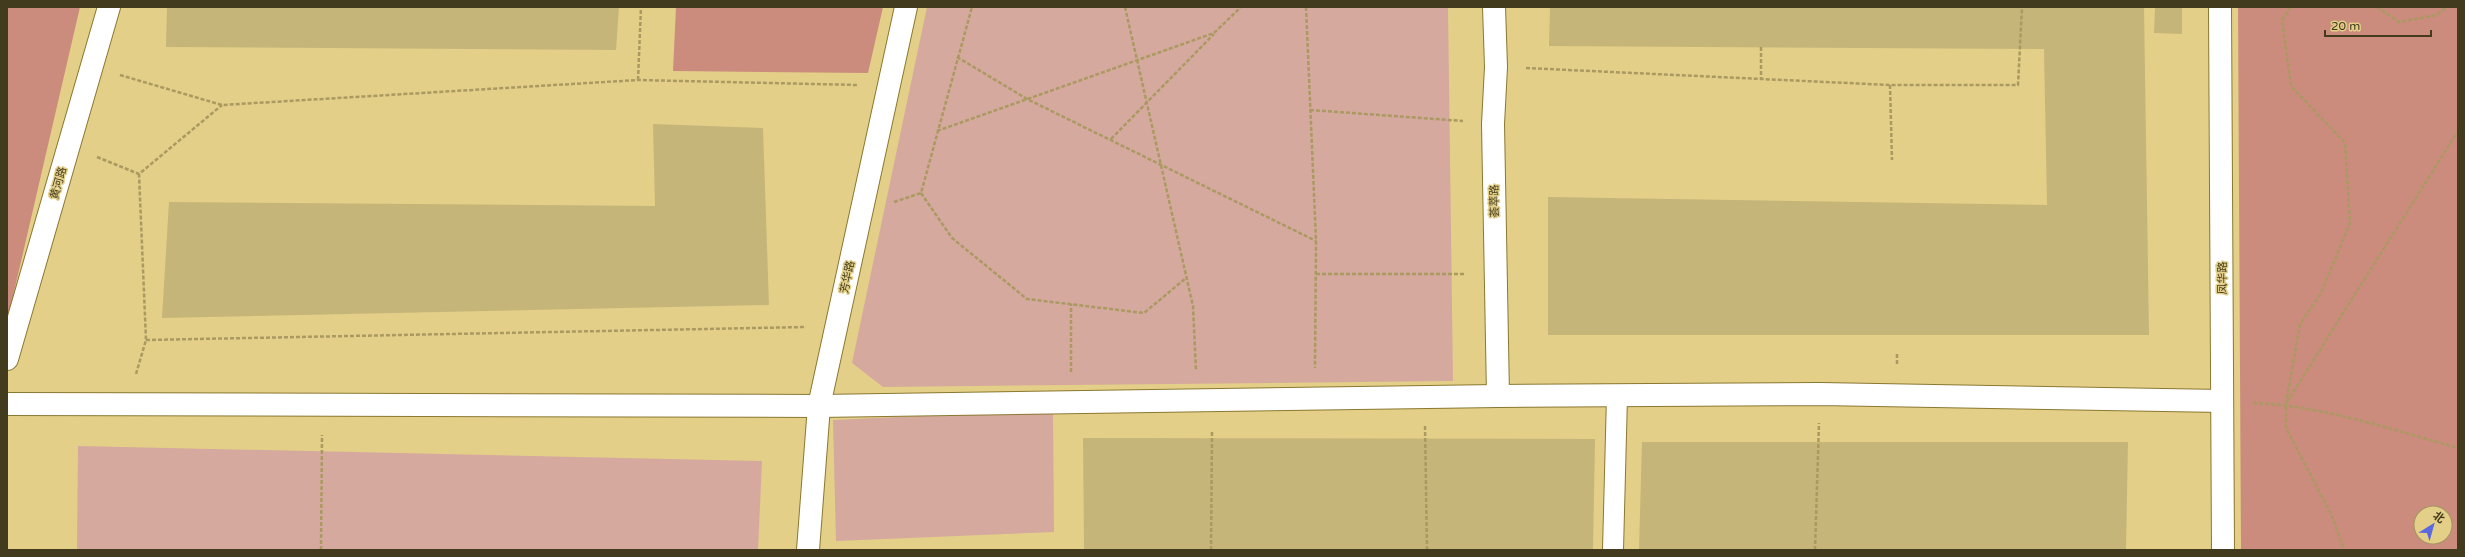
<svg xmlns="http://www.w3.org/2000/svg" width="2465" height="557" viewBox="0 0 2465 557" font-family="'Varela Round','Noto Sans SC',sans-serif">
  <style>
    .green { fill: #d5a99e }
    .forest { fill: #cb8c7d; fill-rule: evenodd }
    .building { fill: #c5b579 }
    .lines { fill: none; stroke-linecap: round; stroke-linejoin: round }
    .lane-casing { stroke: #8b7831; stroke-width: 22 }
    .street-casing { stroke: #8b7831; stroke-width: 24 }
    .path { stroke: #aa9a62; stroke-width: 2.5; stroke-dasharray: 4 2; stroke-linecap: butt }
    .lane { stroke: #fff; stroke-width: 20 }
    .street { stroke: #fff; stroke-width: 22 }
    .labels { text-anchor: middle; stroke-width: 3; stroke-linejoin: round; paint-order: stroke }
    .street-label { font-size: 11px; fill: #433b1d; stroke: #e3cf88 }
  </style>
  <rect width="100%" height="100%" fill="#e3cf88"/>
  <g class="green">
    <polygon points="927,7 1448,7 1453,381 883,387 852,363"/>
    <polygon points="1053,410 1054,532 836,541 833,420"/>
    <polygon points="78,446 762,461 758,550 77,550"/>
  </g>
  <g class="forest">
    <polygon points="7,7 80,7 7,322"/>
    <polygon points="676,7 883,7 868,73 673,71"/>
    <path d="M 2238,7 L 2458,7 L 2458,550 L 2241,550 ZM 2421,513 L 2445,513 L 2445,537 L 2421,537 Z"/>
  </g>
  <g class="building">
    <polygon points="167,7 619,7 616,50 166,47"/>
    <polygon points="1550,7 2144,7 2149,335 1548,335 1548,197 2047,205 2044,49 1549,46"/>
    <polygon points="2155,7 2182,7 2182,34 2154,33"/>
    <polygon points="653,124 763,128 769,305 162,318 169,202 655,206"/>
    <polygon points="1083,438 1595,439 1593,550 1084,550"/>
    <polygon points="1642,442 2128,442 2126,550 1639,550"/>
  </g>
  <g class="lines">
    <defs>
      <polyline id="lane" points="1613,550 1617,396"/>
      <g id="street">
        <polyline points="1494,7 1496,67 1493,124 1498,396"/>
        <polyline points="2220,7 2223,550"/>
        <polyline points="7,359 109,7"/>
        <polyline points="7,404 819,406 1498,396 1820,394 2222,401"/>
        <polyline points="808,550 819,406 906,7"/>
      </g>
    </defs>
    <use href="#lane" class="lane-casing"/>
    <use href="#street" class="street-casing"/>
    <g class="path">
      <polyline points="1125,7 1193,306 1196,371"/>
      <polyline points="1306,7 1316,241 1315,368"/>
      <polyline points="2291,7 2282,20 2291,86 2345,143 2350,223 2321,293 2300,324 2286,404 2286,428 2332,516 2344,550"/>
      <polyline points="2377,7 2399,22 2437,15 2446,7"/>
      <polyline points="1761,47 1761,79"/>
      <polyline points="957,57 1027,99 1316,241"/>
      <polyline points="1526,68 1890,85 2018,85 2022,7"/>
      <polyline points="120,75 222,105 638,80 858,85"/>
      <polyline points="638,80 641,7"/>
      <polyline points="1890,85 1892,160"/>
      <polyline points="1310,110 1463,121"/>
      <polyline points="937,131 1214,33 1241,7"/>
      <polyline points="1111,139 1214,34"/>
      <polyline points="97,157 139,174 222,105"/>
      <polyline points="921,193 952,238 1027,299 1144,313 1186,278"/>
      <polyline points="894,202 921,193 972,7"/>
      <polyline points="1316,274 1465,274"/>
      <polyline points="146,340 806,327"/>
      <polyline points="1897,354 1897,366"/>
      <polyline points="1071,372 1071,304"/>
      <polyline points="136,374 146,340 139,174"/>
      <polyline points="2287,402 2458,131"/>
      <path d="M 2253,403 C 2323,406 2390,429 2458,448"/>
      <polyline points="1425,426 1427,550"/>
      <polyline points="321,550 322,435"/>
      <polyline points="1211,550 1212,431"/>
      <polyline points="1815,550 1819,423"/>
    </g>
    <use href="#lane" class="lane"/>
    <use href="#street" class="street"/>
  </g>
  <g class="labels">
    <g class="street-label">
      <text transform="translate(58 183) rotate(-74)" y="4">黄河路</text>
      <text transform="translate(1494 201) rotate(-91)" y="4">荟萃路</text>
      <text transform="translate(847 277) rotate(-78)" y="4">芳华路</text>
      <text transform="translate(2222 278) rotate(-90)" y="4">凤华路</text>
    </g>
  </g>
  <rect width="2465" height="557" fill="none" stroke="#433b1d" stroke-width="16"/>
  <g transform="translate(2433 525) rotate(37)"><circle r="19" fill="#e3cf88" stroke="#a3945d"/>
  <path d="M0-3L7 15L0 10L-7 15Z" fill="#5b68e0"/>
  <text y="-6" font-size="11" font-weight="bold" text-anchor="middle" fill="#433b1d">北</text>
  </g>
  <path d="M2325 30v6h106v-6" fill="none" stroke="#433b1d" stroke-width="2"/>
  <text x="2331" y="30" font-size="12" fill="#433b1d" stroke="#e3cf88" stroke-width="3" paint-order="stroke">20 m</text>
</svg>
